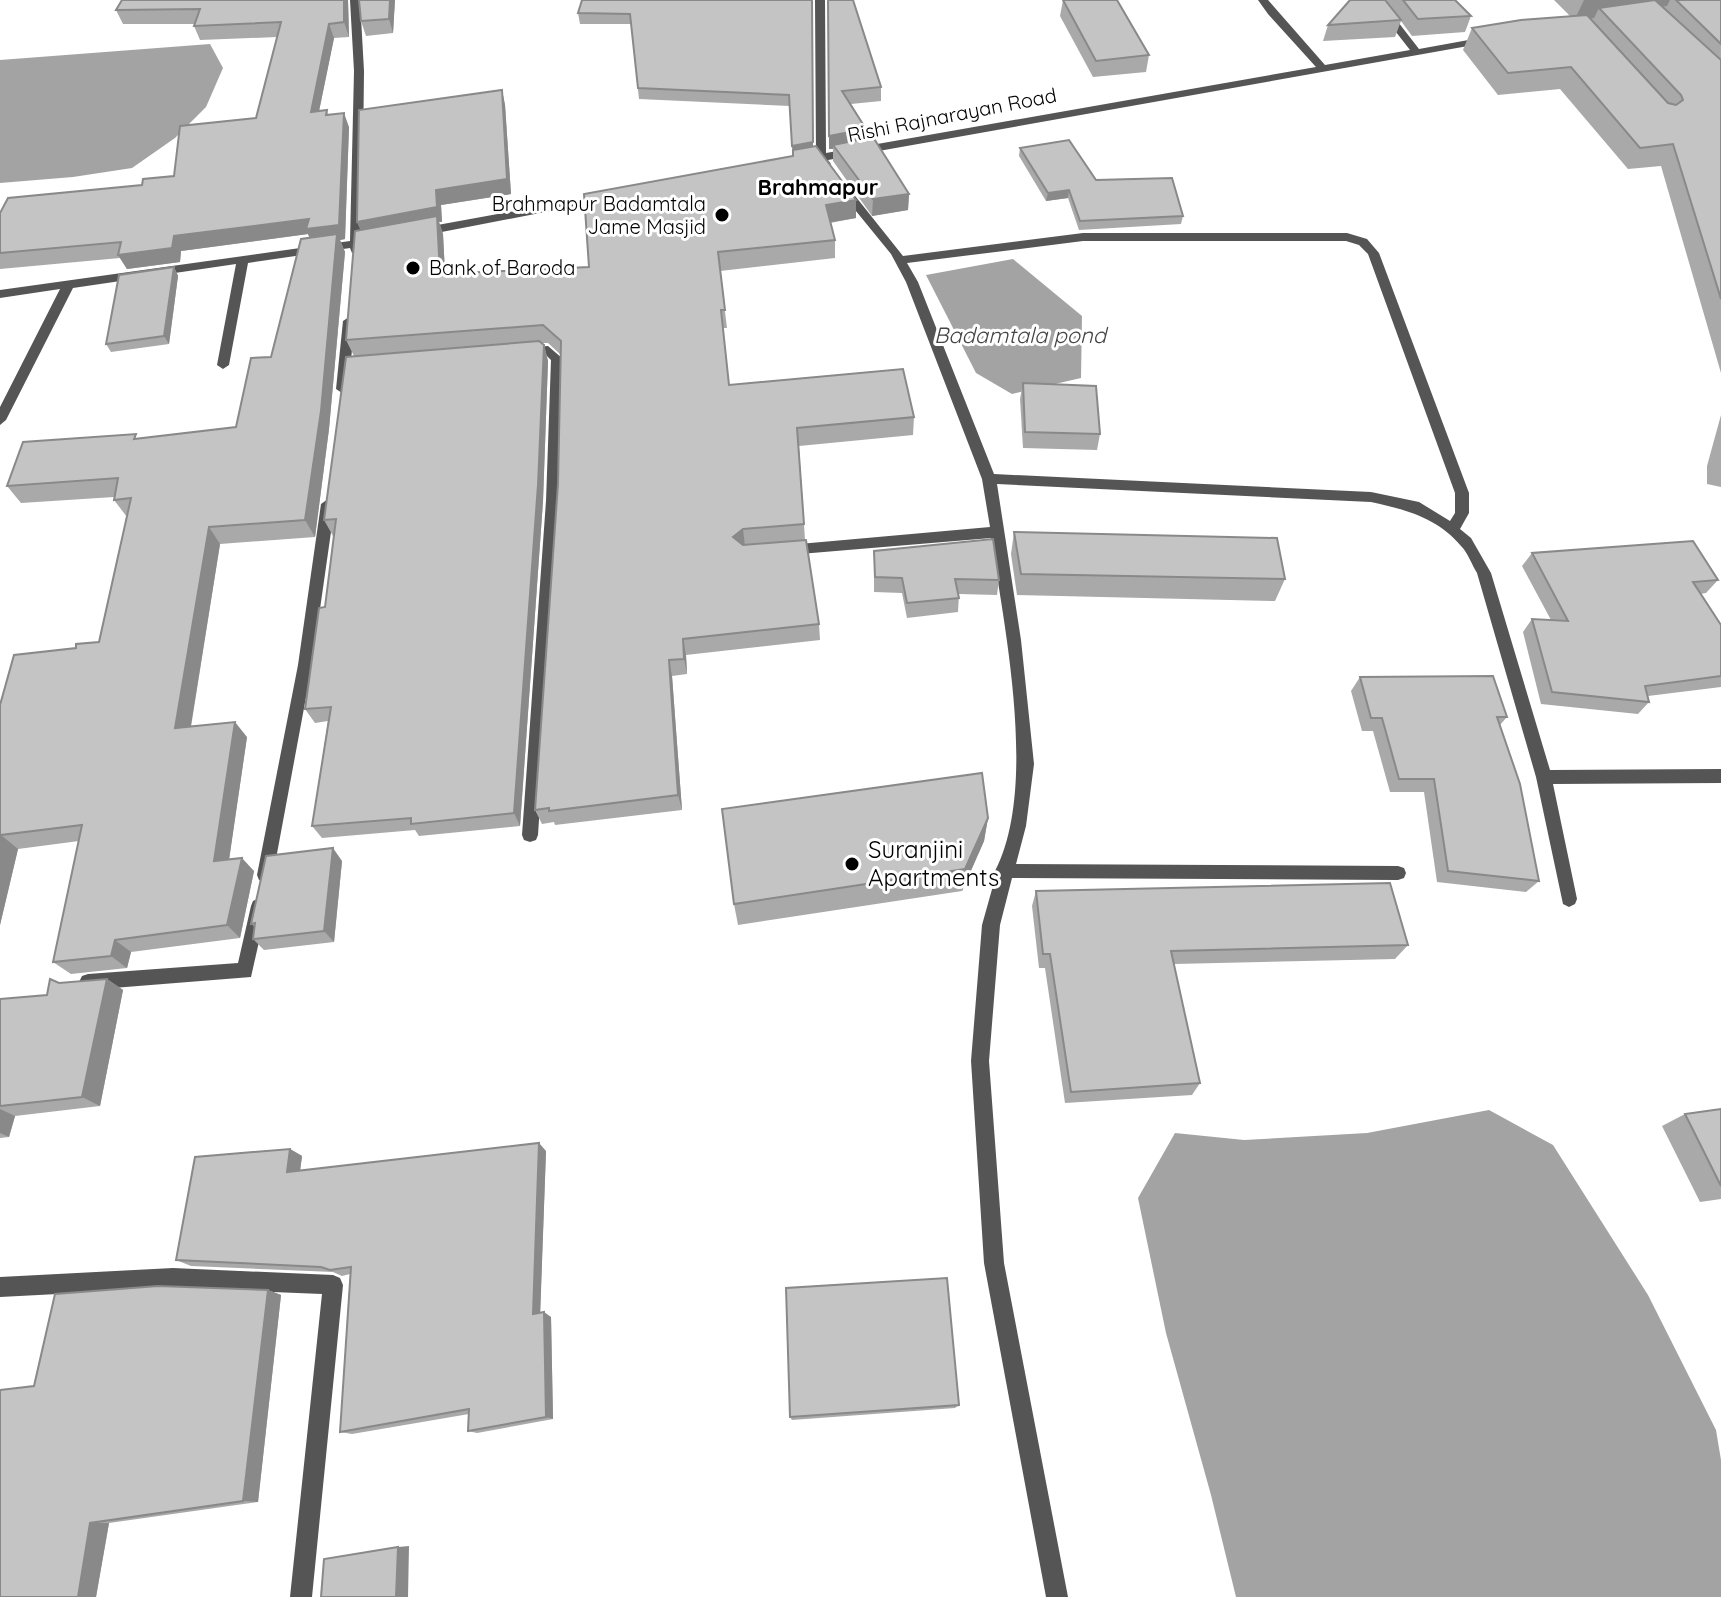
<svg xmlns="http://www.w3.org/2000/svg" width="1721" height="1597" viewBox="0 0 1721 1597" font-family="Quicksand,sans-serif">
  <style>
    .water { fill: #a3a3a3 }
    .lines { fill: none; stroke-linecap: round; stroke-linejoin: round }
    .minor { fill: #555; fill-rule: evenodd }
    .wall { fill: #a9a9a9 }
    .shaded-wall { fill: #898989 }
    .building { fill: #c4c4c4; stroke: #898989; stroke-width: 2 }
    .poi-dot { fill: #000; stroke: #fff; stroke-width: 3 }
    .labels { text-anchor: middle; stroke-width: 6; stroke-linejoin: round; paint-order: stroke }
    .far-street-label { font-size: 20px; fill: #000; stroke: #fff }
    .far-poi-label { font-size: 20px; fill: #000; stroke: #fff; text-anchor: end }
    .far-neighbourhood-label { font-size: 22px; font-weight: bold; fill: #000; stroke: #fff }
    .far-water-label { font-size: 22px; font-style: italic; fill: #444; stroke: #fff }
    .poi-label { font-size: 24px; fill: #000; stroke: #fff; text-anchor: start }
  </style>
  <rect width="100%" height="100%" fill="#fff"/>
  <g class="water">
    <polygon points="210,44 223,68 206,107 175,138 132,168 73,177 0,183 0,60"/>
    <polygon points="1013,259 1082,316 1081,378 1012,394 976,373 926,275"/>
    <polygon points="1489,1110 1553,1145 1648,1295 1716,1430 1721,1460 1721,1597 1236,1597 1211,1495 1166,1333 1138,1198 1175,1133 1244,1140 1367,1133"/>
  </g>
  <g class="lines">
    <g class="minor">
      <polygon points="350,0 360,0 364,71 362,239 375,237 381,241 379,244 362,246 360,253 352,253 350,248 248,263 229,365 223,369 217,365 236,264 73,288 6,420 0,425 0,407 60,289 0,298 0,290 350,241 354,71"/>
      <polygon points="815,0 825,0 826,153 1316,67 1268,14 1258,0 1268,0 1325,65 1410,50 1371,0 1381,0 1419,49 1485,37 1490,40 1485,43 828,160 831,164 826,167 818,161 802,164 797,161 816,155"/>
      <path d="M 844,186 L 848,187 L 903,256 L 1083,233 L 1347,233 L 1367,239 L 1379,253 L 1469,493 L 1469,513 L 1460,529 L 1471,538 L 1491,573 L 1550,770 L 1721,769 L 1721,783 L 1553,784 L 1577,899 L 1575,904 L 1569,907 L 1563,904 L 1536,777 L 1477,573 C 1472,565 1468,553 1461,546 C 1438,518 1404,509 1371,502 L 997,484 L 1021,640 L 1034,764 L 1026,826 L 1016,864 L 1398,866 L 1404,868 L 1406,873 L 1404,878 L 1398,880 L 1012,878 L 1000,925 L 989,1061 L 1004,1263 L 1068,1597 L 1046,1597 L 984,1263 L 971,1061 L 982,925 L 996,875 L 995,871 C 1038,788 1005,630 991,538 L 788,555 L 781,550 L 788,545 L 990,527 L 982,479 L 906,282 L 891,254 L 838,189 ZM 1083,241 L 1346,241 L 1359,245 L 1368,254 L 1455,493 L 1455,513 L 1450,521 L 1419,502 L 1371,492 L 994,474 L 918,282 L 907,263 Z"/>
      <polygon points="603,195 607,196 607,200 421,236 415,232 421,228"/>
      <polygon points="349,317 355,321 348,389 342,393 336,389 343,321"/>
      <polygon points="548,346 563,359 560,501 538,835 536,840 530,842 524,840 522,835 546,501 551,360 545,354 523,356 517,352 523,348"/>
      <polygon points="328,499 335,504 312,665 273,875 271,880 265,882 259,880 257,875 298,665 321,504"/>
      <polygon points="259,898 265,901 267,906 251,977 88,990 82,988 79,982 82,976 88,974 238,963 251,906 253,901"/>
      <polygon points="173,1268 333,1275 340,1278 343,1285 312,1597 290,1597 322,1294 173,1288 0,1297 0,1277"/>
    </g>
  </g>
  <g class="wall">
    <polygon points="122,0 348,0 349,37 334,38 319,111 327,110 328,115 349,127 345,239 340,240 345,252 329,429 315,537 220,544 191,727 247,737 229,859 254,871 240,938 131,952 127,968 71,974 53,962 79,841 18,849 0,925 0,705 76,648 99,642 127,517 114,500 114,497 21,503 7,486 139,439 236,427 271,357 310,238 308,234 181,251 180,262 127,269 120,258 0,269 0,213 142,185 174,176 256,118 277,37 200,40 194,26 195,24 123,24 116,10"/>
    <polygon points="359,0 395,0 393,33 366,36 361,21"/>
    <polygon points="812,0 813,147 856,218 830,223 835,240 835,258 720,271 727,328 723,328 729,385 914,417 913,435 799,446 805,540 819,624 820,640 686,655 687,674 672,676 682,810 555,825 554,822 542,824 535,810 558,484 561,355 548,343 542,343 544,345 548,361 543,501 520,826 419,836 415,830 322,838 312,826 328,721 315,723 305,709 325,607 334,535 333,536 324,520 354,356 346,340 361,230 357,222 502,90 505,105 511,194 441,205 442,222 439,222 443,234 445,273 589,267 793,156 790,106 639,99 631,24 580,24 578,13"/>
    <polygon points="828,0 881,87 881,101 851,104 866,129 866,139 909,194 908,210 872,216 833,161 833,149 829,149"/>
    <polygon points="1063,0 1149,55 1146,72 1093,77 1060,16"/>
    <polygon points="1350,0 1455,0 1471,16 1465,32 1412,36 1401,21 1395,37 1323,41 1328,25"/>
    <polygon points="1554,0 1721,0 1721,373 1661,166 1628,169 1560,89 1498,95 1463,50 1472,28 1570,16"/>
    <polygon points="1020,148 1183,216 1181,224 1079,230 1068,198 1046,201 1019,156"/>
    <polygon points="174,267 178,276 169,344 111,352 106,344"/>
    <polygon points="1023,383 1100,434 1097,450 1023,448 1020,399"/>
    <polygon points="1721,415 1721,487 1707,484 1707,466"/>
    <polygon points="1014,532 1285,579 1275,601 1017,595 1011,554"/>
    <polygon points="874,551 999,580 997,595 959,594 958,612 907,618 902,593 874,592"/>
    <polygon points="1532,553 1718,580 1706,593 1700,594 1721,625 1721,687 1648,696 1649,702 1638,714 1541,704 1523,632 1532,619 1551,620 1522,566"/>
    <polygon points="1360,677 1507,717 1500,725 1539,881 1526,892 1437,882 1424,792 1390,792 1373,731 1362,731 1351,691"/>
    <polygon points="988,818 984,841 962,891 738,925 734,904"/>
    <polygon points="342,861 334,942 264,950 253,939 255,927 251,924"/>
    <polygon points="1036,891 1408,945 1395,959 1174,964 1200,1083 1192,1095 1065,1103 1045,968 1039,968 1032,906"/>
    <polygon points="107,979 123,990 100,1106 15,1116 9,1137 0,1138 0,999 47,995 59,983"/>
    <polygon points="1721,1109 1721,1199 1700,1202 1662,1126 1685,1114"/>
    <polygon points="290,1149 302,1156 300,1171 546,1151 540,1313 551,1317 553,1419 477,1433 468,1431 469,1414 352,1434 340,1432 350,1274 342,1276 333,1272 191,1266 176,1260"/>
    <polygon points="268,1290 281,1295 258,1502 109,1523 96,1597 0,1597 34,1386"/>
    <polygon points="959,1405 955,1408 792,1420 790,1417"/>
  </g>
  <g class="shaded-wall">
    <polygon points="344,0 348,0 349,37 344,22"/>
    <polygon points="390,0 395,0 393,33 389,19"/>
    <polygon points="812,0 813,153 793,156 792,146"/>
    <polygon points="1584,0 1670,0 1667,6 1606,16 1599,8 1594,18 1574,21"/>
    <polygon points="329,24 334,38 316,126 311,112"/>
    <polygon points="502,90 505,105 511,194 441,205 442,222 439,222 443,234 446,292 363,236 357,222"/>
    <polygon points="344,113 349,127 345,239 340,240 345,252 329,429 315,537 305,520 312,244 308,234 181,251 180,262 127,269 118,255 174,236"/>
    <polygon points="866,129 866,143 833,145 833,149 829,149 829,136"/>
    <polygon points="1069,190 1068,198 1046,201 1048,193"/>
    <polygon points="909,194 908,210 872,216 873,199"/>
    <polygon points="856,200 856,218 826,223 826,205"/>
    <polygon points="174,267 178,276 169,344 164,336"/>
    <polygon points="544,345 548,361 543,501 520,826 514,813"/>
    <polygon points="209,527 220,544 188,743 175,728"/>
    <polygon points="743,529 745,546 733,537"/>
    <polygon points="683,639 686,655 687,674 684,659"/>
    <polygon points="669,660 672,676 682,810 678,795"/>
    <polygon points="235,722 247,737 227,874 214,861"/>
    <polygon points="988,818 984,841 962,891 965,869"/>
    <polygon points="1,835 18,849 0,925 0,838"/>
    <polygon points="333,848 342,861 334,942 324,931"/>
    <polygon points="242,858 254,871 240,938 227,925"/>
    <polygon points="115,940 131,952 127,968 111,956"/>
    <polygon points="107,979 123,990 100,1106 82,1097"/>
    <polygon points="0,1109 15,1116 9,1137 0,1133"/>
    <polygon points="539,1143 546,1151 540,1319 533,1314"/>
    <polygon points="290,1149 302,1156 299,1179 287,1172"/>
    <polygon points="268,1290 281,1295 258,1502 243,1501"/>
    <polygon points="544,1312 551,1317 553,1419 546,1417"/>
    <polygon points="90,1523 109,1523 96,1597 78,1597"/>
    <polygon points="409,1546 408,1597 396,1597 398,1547"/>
  </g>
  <g class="building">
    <polygon points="122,0 344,0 344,22 329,24 311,112 327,110 326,115 344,113 339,225 306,229 309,219 174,236 172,248 118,255 121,242 0,253 0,213 8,198 142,185 143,179 174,176 180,126 256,118 281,22 194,26 200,9 116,10"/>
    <polygon points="359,0 390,0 389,19 361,21"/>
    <polygon points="582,0 812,0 813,142 792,146 789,95 638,88 630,14 578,13"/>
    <polygon points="828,0 853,0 881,87 842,91 866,129 829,136"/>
    <polygon points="1063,0 1117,0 1149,55 1096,61"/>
    <polygon points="1350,0 1385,0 1401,20 1328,25"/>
    <polygon points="1403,0 1455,0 1471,16 1418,19"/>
    <polygon points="1655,0 1721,60 1721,299 1673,144 1640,148 1571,67 1508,73 1472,28 1521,20 1587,15 1668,103 1676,105 1683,100 1681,95 1599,8"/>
    <polygon points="1676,0 1721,0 1721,44"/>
    <polygon points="502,90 507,179 436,190 437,207 357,222 359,110"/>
    <polygon points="873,137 909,194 873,199 833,145"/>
    <polygon points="1069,140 1096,180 1172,178 1183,216 1080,221 1069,190 1048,193 1020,148"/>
    <polygon points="816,146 856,200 826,205 835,240 718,252 725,310 721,310 729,385 903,369 914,417 797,428 804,524 743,529 733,537 743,545 806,540 819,624 683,639 684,659 669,660 678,795 549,811 549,808 535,810 558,484 561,341 543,325 346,340 355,231 437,216 440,274 589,267 584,194 793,156 793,150"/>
    <polygon points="337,234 321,411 305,520 209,527 175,728 235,722 214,861 242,858 227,925 115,940 111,956 53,962 82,825 1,835 0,838 0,705 14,655 76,648 76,644 99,642 131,498 114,500 118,478 7,486 23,442 136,434 134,439 236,427 251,358 271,357 301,239"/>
    <polygon points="174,267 164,336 106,344 119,275"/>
    <polygon points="539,341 544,345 538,485 514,813 411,824 411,818 312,826 331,707 305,709 319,608 325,607 336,519 324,520 346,357"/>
    <polygon points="1023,383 1096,386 1100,434 1025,432"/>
    <polygon points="1014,532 1277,538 1285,579 1021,574"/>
    <polygon points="993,539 999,580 955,579 959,598 907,603 902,578 875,577 874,551"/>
    <polygon points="1693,541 1718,580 1693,582 1721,625 1721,676 1645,686 1649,702 1552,692 1532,619 1568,621 1532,553"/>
    <polygon points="1493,676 1507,717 1497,717 1520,784 1539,881 1448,871 1434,779 1399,779 1382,718 1371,718 1360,677"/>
    <polygon points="982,773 988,818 965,869 734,904 722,809"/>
    <polygon points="333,848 324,931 253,939 255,923 251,924 266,856"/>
    <polygon points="1390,883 1408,945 1171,951 1200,1083 1071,1092 1050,954 1043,954 1036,891"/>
    <polygon points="50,979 59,983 107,979 82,1097 0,1106 0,999 47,995"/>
    <polygon points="1721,1109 1721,1186 1685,1114"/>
    <polygon points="539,1143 533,1314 544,1312 546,1417 468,1431 469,1409 340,1432 351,1267 330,1270 321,1267 176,1260 195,1157 290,1149 287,1172"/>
    <polygon points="947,1278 959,1405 790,1417 786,1288"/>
    <polygon points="158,1286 268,1290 243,1501 90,1523 78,1597 0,1597 0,1390 34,1386 55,1294"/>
    <polygon points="398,1547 396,1597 321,1597 324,1559"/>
  </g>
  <g class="poi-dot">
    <circle cx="722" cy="215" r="8"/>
    <circle cx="413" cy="268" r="8"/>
    <circle cx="852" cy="864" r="8"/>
  </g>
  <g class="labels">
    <g class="far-street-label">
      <text transform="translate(952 115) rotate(-11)" y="7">Rishi Rajnarayan Road</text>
    </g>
    <g class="far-poi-label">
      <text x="706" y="211">Brahmapur Badamtala<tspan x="706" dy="23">Jame Masjid</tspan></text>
      <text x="429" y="275" text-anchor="start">Bank of Baroda</text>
    </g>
    <g class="far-neighbourhood-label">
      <text x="818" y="195">Brahmapur</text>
    </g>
    <g class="far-water-label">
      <text x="1020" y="343">Badamtala pond</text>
    </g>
    <g class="poi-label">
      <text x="868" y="858">Suranjini<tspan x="868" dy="28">Apartments</tspan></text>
    </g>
  </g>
</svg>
